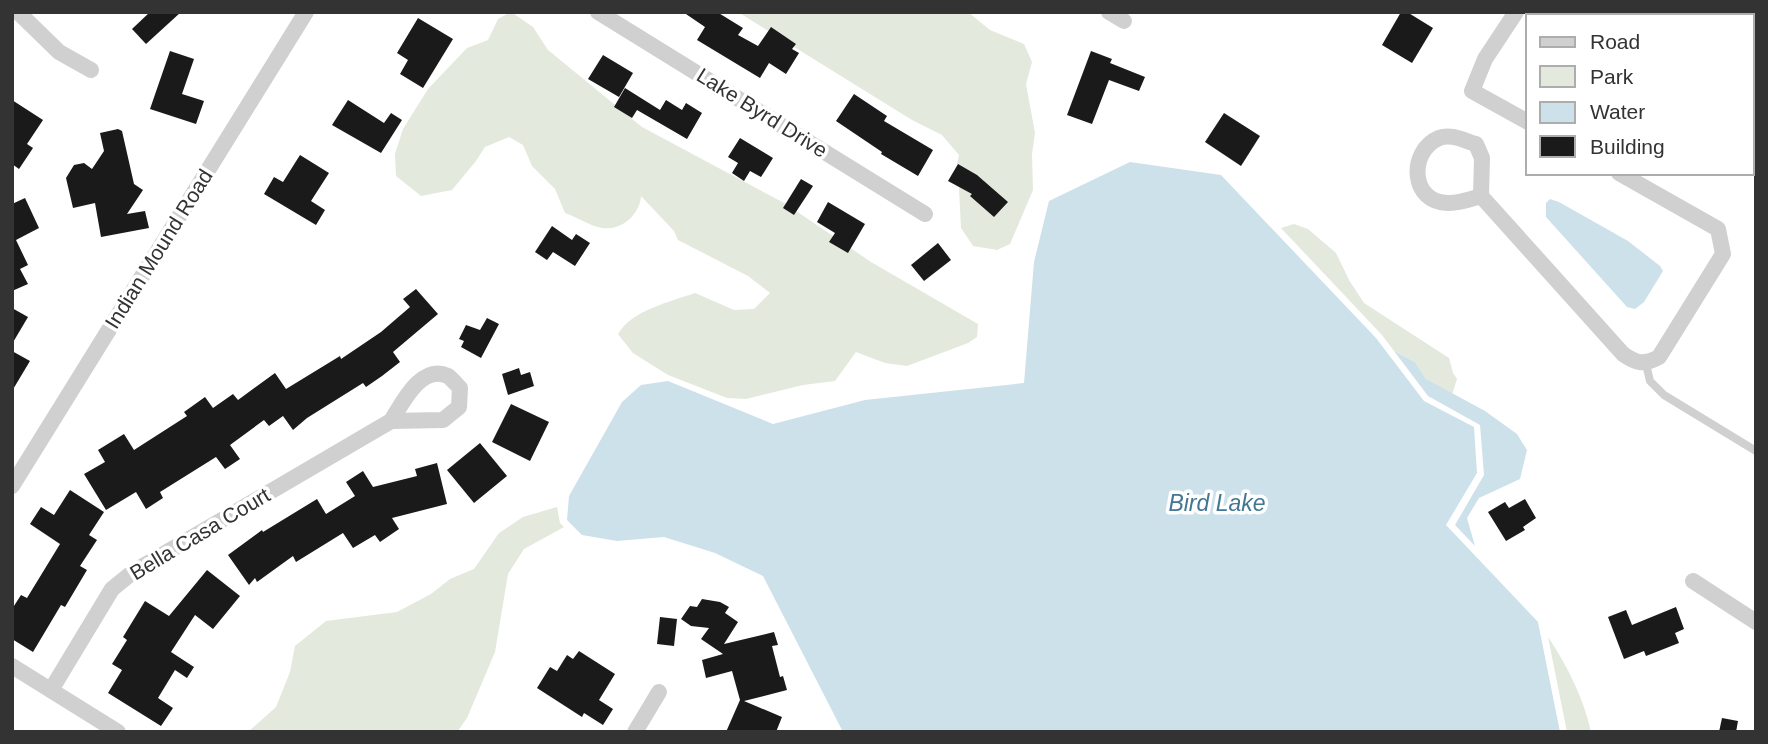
<svg xmlns="http://www.w3.org/2000/svg" width="1768" height="744" viewBox="0 0 1768 744" font-family="Helvetica,sans-serif">
  <style>
    .green { fill: #e3e9dc }
    .water { fill: #cde1eb }
    .building { fill: #1a1a1a }
    .lines { fill: none; stroke-linecap: round; stroke-linejoin: round }
    .lane { stroke: #d0d0d0; stroke-width: 8 }
    .street { stroke: #d0d0d0; stroke-width: 16 }
    .labels { text-anchor: middle; stroke-width: 7; stroke-linejoin: round; paint-order: stroke }
    .street-label { font-size: 21px; fill: #333; stroke: #fff }
    .water-label { font-size: 23px; font-style: italic; fill: #427794; stroke: #fff }
  </style>
  <rect width="100%" height="100%" fill="#fff"/>
  <g class="green">
    <path d="M 511,12 L 533,27 L 548,50 L 642,127 L 786,204 L 871,262 L 978,324 L 977,337 L 968,343 L 907,366 L 885,363 L 856,352 L 835,381 L 803,385 L 746,399 L 727,398 L 668,375 L 633,353 L 618,334 C 632,310 670,302 695,293 L 734,310 L 754,309 L 770,293 L 748,276 L 678,240 L 674,231 L 641,196 C 640,214 622,231 602,228 C 590,226 577,217 565,213 L 555,189 L 532,166 L 523,145 L 509,137 L 485,147 L 476,161 L 452,190 L 421,196 L 396,176 L 395,154 L 403,129 L 428,89 L 467,48 L 488,40 L 498,19 Z"/>
    <polygon points="738,12 968,12 990,30 1024,44 1032,62 1026,84 1035,133 1032,154 1033,190 1010,244 997,250 973,246 961,228 959,188 964,175 957,164 959,155 942,135 912,120"/>
    <polygon points="1294,224 1308,229 1336,253 1349,280 1364,303 1449,358 1453,373 1457,379 1452,395 1426,379 1415,362 1394,351 1382,335 1281,228"/>
    <polygon points="557,507 560,523 564,527 524,549 508,574 495,652 467,718 457,732 248,732 276,707 290,672 295,646 326,621 397,612 431,594 450,579 474,569 499,533 523,517"/>
    <path d="M 1548,637 C 1568,667 1583,697 1591,732 L 1567,732 Z"/>
  </g>
  <g class="water">
    <polygon points="1130,162 1221,175 1376,338 1424,401 1474,427 1477,473 1446,525 1538,622 1560,732 843,732 763,576 715,553 664,537 617,541 582,535 567,520 569,496 622,402 641,385 668,381 773,424 865,400 1024,383 1034,262 1049,201"/>
    <polygon points="1550,199 1559,202 1628,241 1660,266 1663,271 1644,302 1635,309 1627,307 1546,217 1546,203"/>
    <polygon points="1394,351 1415,362 1426,379 1485,411 1517,434 1527,450 1520,479 1479,498 1467,518 1475,546 1455,525 1484,475 1480,425 1428,396"/>
  </g>
  <g class="building">
    <polygon points="150,12 181,12 146,44 132,29"/>
    <polygon points="683,12 717,12 743,28 738,35 758,46 771,27 796,44 792,49 799,53 786,74 769,63 760,78 697,40 705,27"/>
    <polygon points="1401,12 1407,12 1433,28 1412,63 1382,45"/>
    <polygon points="418,18 453,39 423,88 400,74 408,60 397,53"/>
    <polygon points="170,51 194,59 182,94 204,101 196,124 150,109"/>
    <polygon points="1091,51 1112,59 1110,63 1145,77 1139,91 1109,80 1092,124 1067,115"/>
    <polygon points="603,55 633,73 619,97 588,79"/>
    <polygon points="625,88 660,110 666,100 682,110 686,103 702,113 687,139 637,110 632,118 614,107"/>
    <polygon points="854,94 887,116 884,121 933,150 918,176 881,154 882,152 836,121"/>
    <polygon points="12,100 43,120 27,144 33,148 19,169 12,164"/>
    <polygon points="348,100 384,123 391,113 402,120 381,153 332,125"/>
    <polygon points="1224,113 1260,136 1241,166 1205,142"/>
    <polygon points="118,129 122,131 134,184 143,190 127,214 145,211 149,228 101,237 95,203 73,208 66,178 74,165 84,163 92,169 104,151 100,133"/>
    <polygon points="740,138 773,158 761,177 750,171 744,181 732,173 738,163 728,157"/>
    <polygon points="300,155 329,173 311,201 325,210 316,225 264,194 274,177 283,182"/>
    <polygon points="958,164 977,175 1008,202 994,217 970,196 972,194 948,181"/>
    <polygon points="801,179 813,186 794,215 783,208"/>
    <polygon points="25,198 39,228 16,240 28,265 20,269 28,284 12,291 12,204"/>
    <polygon points="828,202 865,224 848,253 829,242 835,233 817,222"/>
    <polygon points="552,226 572,240 576,234 590,243 575,266 553,252 547,260 535,252"/>
    <polygon points="938,243 951,260 924,281 911,265"/>
    <polygon points="416,289 438,314 393,352 400,362 382,376 366,387 363,383 307,418 293,430 283,416 269,426 264,420 230,445 240,459 225,469 216,457 160,492 163,498 146,509 136,492 106,510 84,474 105,462 98,450 124,434 134,450 187,416 184,412 205,397 213,408 233,394 238,400 275,373 286,389 340,356 341,359 381,332 410,307 403,299"/>
    <polygon points="12,308 28,317 12,344"/>
    <polygon points="487,318 499,324 481,358 461,347 464,341 459,339 466,325 480,330"/>
    <polygon points="12,351 30,361 12,391"/>
    <polygon points="519,368 521,375 530,372 534,386 508,395 502,374"/>
    <polygon points="511,404 549,422 530,461 492,442"/>
    <polygon points="480,443 507,476 474,503 447,470"/>
    <polygon points="437,463 447,504 392,518 399,529 380,542 375,535 353,548 343,533 296,562 293,556 257,582 255,578 249,585 228,555 262,530 263,532 317,499 326,514 355,496 346,482 363,471 373,487 417,476 415,469"/>
    <polygon points="70,490 104,512 89,535 97,540 80,566 87,570 65,607 61,605 33,652 12,639 12,609 21,595 27,598 60,544 30,524 41,507 54,515"/>
    <polygon points="1525,499 1536,518 1523,527 1525,530 1506,541 1488,512 1505,502 1509,508"/>
    <polygon points="207,570 240,596 213,629 195,615 171,652 194,667 187,678 175,670 158,698 173,708 161,726 108,693 122,670 112,664 127,640 123,637 145,601 169,616"/>
    <polygon points="702,599 720,602 729,607 725,613 738,622 724,644 774,632 778,645 772,646 780,677 783,676 787,690 744,701 782,717 776,732 726,732 740,700 732,671 706,678 702,660 723,654 701,639 709,628 691,626 681,619 690,606 697,607"/>
    <polygon points="1676,607 1684,629 1675,633 1679,643 1646,656 1644,651 1624,659 1608,617 1626,610 1632,625"/>
    <polygon points="660,617 677,619 674,646 657,644"/>
    <polygon points="579,651 615,674 599,700 613,709 603,725 584,713 582,717 537,688 550,667 557,671 567,655 573,659"/>
    <polygon points="1722,718 1738,721 1736,732 1719,732"/>
  </g>
  <g class="lines">
    <polyline class="lane" points="1646,364 1650,381 1664,395 1756,451"/>
    <g class="street">
      <polyline points="18,12 59,52 91,70"/>
      <polyline points="598,12 925,214"/>
      <polyline points="1109,12 1124,21"/>
      <polyline points="1516,12 1485,59 1472,91 1528,122"/>
      <path d="M 1481,196 L 1482,158 L 1476,144 C 1465,141 1451,133 1439,138 C 1408,151 1410,204 1449,203 C 1460,203 1471,199 1481,196 L 1623,354 C 1637,364 1644,365 1659,357 L 1723,254 L 1718,229 L 1619,173"/>
      <polyline points="12,486 306,12"/>
      <polyline points="1693,581 1756,622"/>
      <polyline points="12,666 118,732"/>
      <path d="M 51,690 L 112,589 L 133,572 L 391,421 L 443,420 L 459,407 L 460,388 C 457,385 452,379 448,376 C 421,363 402,404 391,421"/>
      <polyline points="635,732 659,692"/>
    </g>
  </g>
  <g class="labels">
    <g class="street-label">
      <text transform="translate(762 113) rotate(32)" y="7">Lake Byrd Drive</text>
      <text transform="translate(159 249) rotate(-58)" y="7">Indian Mound Road</text>
      <text transform="translate(200 534) rotate(-31)" y="7">Bella Casa Court</text>
    </g>
    <g class="water-label">
      <text x="1217" y="511">Bird Lake</text>
    </g>
  </g>
  <rect width="1768" height="744" fill="none" stroke="#333333" stroke-width="28"/>
  <rect x="1526" y="14" width="228" height="161" fill="#ffffff" stroke="#adadad" stroke-width="2"/>
  <rect x="1540" y="37" width="35" height="10" fill="#d0d0d0" stroke="#adadad" stroke-width="2"/>
  <text x="1590" y="49" font-size="21" fill="#333333">Road</text>
  <rect x="1540" y="66" width="35" height="21" fill="#e3e9dc" stroke="#adadad" stroke-width="2"/>
  <text x="1590" y="84" font-size="21" fill="#333333">Park</text>
  <rect x="1540" y="102" width="35" height="21" fill="#cde1eb" stroke="#adadad" stroke-width="2"/>
  <text x="1590" y="119" font-size="21" fill="#333333">Water</text>
  <rect x="1540" y="136" width="35" height="21" fill="#1a1a1a" stroke="#adadad" stroke-width="2"/>
  <text x="1590" y="154" font-size="21" fill="#333333">Building</text>
</svg>
